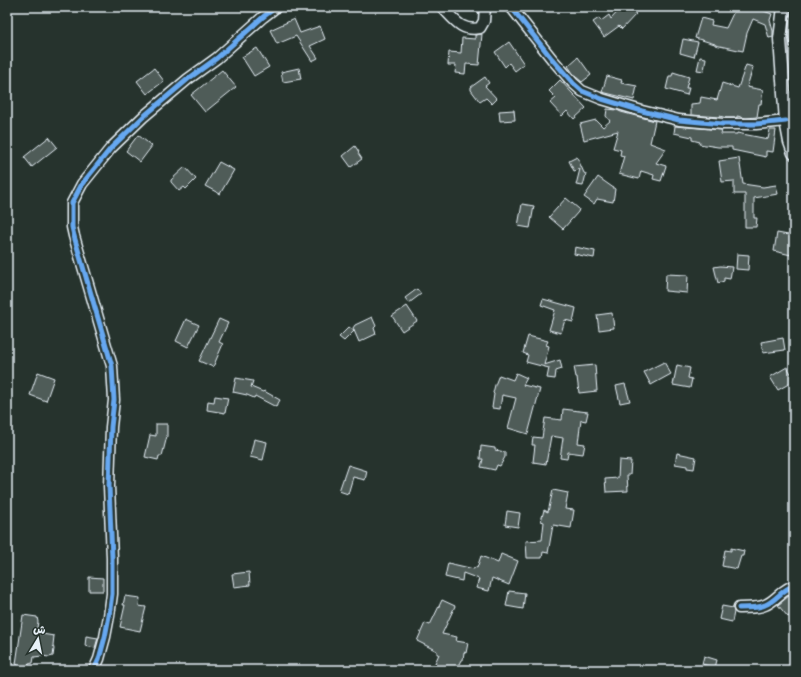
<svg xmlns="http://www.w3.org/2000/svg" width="801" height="677" viewBox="0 0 801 677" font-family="Sriracha,'Playpen Sans Arabic',sans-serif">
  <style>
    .building { fill: #505c59; stroke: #e8f1f8 }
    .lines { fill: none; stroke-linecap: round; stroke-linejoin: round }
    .minor-casing { stroke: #e8f1f8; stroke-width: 13 }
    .major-casing { stroke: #e8f1f8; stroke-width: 15 }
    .minor { stroke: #26332d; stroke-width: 10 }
    .major { stroke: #26332d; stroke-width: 12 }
    .cycleway-casing { stroke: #26332d; stroke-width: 8 }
    .cycleway { stroke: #66a8f1; stroke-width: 5 }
  </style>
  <rect width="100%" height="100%" fill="#26332d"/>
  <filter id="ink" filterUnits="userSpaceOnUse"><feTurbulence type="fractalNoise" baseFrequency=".025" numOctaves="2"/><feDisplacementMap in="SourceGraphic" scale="8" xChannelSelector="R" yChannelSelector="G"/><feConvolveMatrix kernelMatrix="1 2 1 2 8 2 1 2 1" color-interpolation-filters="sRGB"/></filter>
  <g filter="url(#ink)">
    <g class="building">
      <polygon points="622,7 628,7 636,14 622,29 619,26 604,37 593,22 599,18 601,21 609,15 611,19"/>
      <polygon points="736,7 766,7 764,11 772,14 770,20 773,31 773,37 769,38 765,24 753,19 747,33 743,51 715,45 715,44 695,38 701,18 712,21 711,25 726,28"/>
      <polygon points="791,7 794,7 794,47 790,47 788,34"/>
      <polygon points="294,19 300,33 320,26 325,39 310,46 318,58 312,61 296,36 277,44 270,30"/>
      <polygon points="482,34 479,65 466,64 465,74 455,73 456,65 448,65 449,52 461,53 462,38 475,39 475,35"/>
      <polygon points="683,39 698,42 694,57 680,53"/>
      <polygon points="509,42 524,64 515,71 509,63 505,67 495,52"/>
      <polygon points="257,48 269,67 254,76 242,57"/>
      <polygon points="578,57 591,75 582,82 575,76 568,66"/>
      <polygon points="700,57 706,58 704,71 697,70"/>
      <polygon points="746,65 753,67 747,87 763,90 761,104 759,104 757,117 746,118 737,116 737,118 726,118 720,116 720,117 691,115 691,104 700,103 701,97 717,100 722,83 738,88"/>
      <polygon points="154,68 164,81 147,94 137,81"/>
      <polygon points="299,68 301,79 283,82 281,72"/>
      <polygon points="222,70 236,87 205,112 191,95"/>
      <polygon points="673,72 689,77 686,88 689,88 687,95 666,89 669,76 672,76"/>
      <polygon points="607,76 622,80 621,83 637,86 634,100 602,92"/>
      <polygon points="485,77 489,83 485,86 497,99 492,104 486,98 480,102 471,90 471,87"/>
      <polygon points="560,80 586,108 574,119 567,111 562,116 550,103 556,98 549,91"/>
      <polygon points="607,109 617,110 621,112 655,121 650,143 666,149 656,163 666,166 661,181 653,179 654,175 641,171 639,179 619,174 624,156 620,155 621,150 613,148 618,131 584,140 580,124 596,120 603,127 610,121 606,116"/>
      <polygon points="514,110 515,120 500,121 499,111"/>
      <polygon points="675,126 722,130 721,134 737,134 737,133 768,139 770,130 776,130 773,152 766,151 766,157 732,150 732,147 718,147 699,144 700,142 692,140 692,137 674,133"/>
      <polygon points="138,135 152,146 140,162 126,151"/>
      <polygon points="49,137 57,147 32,167 24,157"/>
      <polygon points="355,146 359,152 358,153 362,159 351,167 343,156"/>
      <polygon points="577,157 584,173 586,174 583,186 576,185 580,169 574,171 569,161"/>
      <polygon points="739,158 743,184 763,187 776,185 778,194 754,198 754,218 757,218 756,227 745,227 745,194 734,194 734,181 722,182 719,161"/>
      <polygon points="219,162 234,170 220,194 205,186"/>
      <polygon points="185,167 196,179 186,189 184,187 179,191 171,182 171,180"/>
      <polygon points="598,177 615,189 613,202 597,199 594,204 584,197"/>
      <polygon points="566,198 579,209 578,212 563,229 549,217"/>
      <polygon points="522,204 534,206 530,228 518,226"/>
      <polygon points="777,233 794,236 791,255 774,251"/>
      <polygon points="575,247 595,251 594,258 574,254"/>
      <polygon points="737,254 749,255 748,270 736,269"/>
      <polygon points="720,266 732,267 730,279 724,278 724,281 718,283 714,267"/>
      <polygon points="666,274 688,275 687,293 665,291"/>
      <polygon points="417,289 421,294 409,303 405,298"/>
      <polygon points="543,299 576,308 573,322 565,320 561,333 549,330 555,310 541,305"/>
      <polygon points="407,306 417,321 402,331 392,316"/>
      <polygon points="612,313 614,328 599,330 597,315"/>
      <polygon points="372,317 376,326 374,328 376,334 359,342 353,328 355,325"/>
      <polygon points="186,319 199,325 188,347 176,341"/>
      <polygon points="219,319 228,323 219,342 223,344 213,367 199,361"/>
      <polygon points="349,327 354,331 344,341 339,337"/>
      <polygon points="528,336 548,341 546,345 549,346 544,365 560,360 562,369 556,371 555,379 547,378 549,368 526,362 528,355 523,353"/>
      <polygon points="783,338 785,350 763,353 761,342"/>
      <polygon points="664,362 671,374 651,385 644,372"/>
      <polygon points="595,365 597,391 579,393 577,377 576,377 574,367"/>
      <polygon points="677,365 690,368 688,378 692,379 690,388 673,385"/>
      <polygon points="787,367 792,375 794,374 794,381 778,390 770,377"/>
      <polygon points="38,372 54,378 46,401 30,395"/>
      <polygon points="516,373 527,378 523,385 540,389 528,434 508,428 516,398 502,395 500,409 492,408 494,394 493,393 495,385 499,375 513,380"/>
      <polygon points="236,378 253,381 251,387 263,392 264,391 280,400 276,407 255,396 254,398 247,395 233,392"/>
      <polygon points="625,384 630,401 620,403 616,386"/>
      <polygon points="215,396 228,398 225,413 207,410 208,401 214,402"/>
      <polygon points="563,409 588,412 586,421 581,420 578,443 585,444 583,454 568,452 567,459 560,458 563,438 551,436 546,464 533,462 535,445 532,445 533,437 542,438 545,418 562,420"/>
      <polygon points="156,424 167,424 167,436 162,456 159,456 158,460 145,457 150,435 156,436"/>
      <polygon points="254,439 267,442 263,460 250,457"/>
      <polygon points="481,446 495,448 495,450 505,452 505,457 500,466 497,465 495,470 481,467 483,459 480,459"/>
      <polygon points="677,453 696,457 694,469 687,468 687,466 675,464"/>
      <polygon points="619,460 631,461 630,475 627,475 628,491 606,492 605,479 618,478"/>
      <polygon points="348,465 367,471 365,480 353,477 348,494 339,491"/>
      <polygon points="553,490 568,493 565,509 574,510 571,528 553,525 548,553 543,552 542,558 527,558 526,541 542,540 544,522 541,521 544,510 548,512"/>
      <polygon points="507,511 520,513 518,527 505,525"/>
      <polygon points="731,548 744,551 743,556 741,556 737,569 722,566 725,550 731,551"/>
      <polygon points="501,554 518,561 509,585 492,578 489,591 476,588 479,579 463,573 462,581 445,577 448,563 474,569 475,567 477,568 481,556 498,563"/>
      <polygon points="249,572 250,585 234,587 232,574"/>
      <polygon points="89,577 103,578 103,591 89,591"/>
      <polygon points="509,591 525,593 523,609 506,606"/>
      <polygon points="794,593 794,613 788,617 778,605 790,595"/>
      <polygon points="125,596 140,598 139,606 146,607 140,631 120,627 125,605 123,605"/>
      <polygon points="442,600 455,606 442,634 457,637 456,641 468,643 466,653 464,652 463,660 461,660 456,670 432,670 439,654 437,654 437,651 417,641 425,623 430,625"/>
      <polygon points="722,606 733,608 734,612 732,622 719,619"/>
      <polygon points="23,615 37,617 38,622 36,633 54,636 53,645 54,649 53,656 49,657 42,656 34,657 33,663 29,664 28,667 18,669 17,664 16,664"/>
      <polygon points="86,636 98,638 95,648 85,646"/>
      <polygon points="704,656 717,660 715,668 702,664"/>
    </g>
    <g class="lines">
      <defs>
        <g id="minor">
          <path d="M 442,7 C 454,19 461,32 480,28 L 484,21 L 485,7"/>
          <polyline points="511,7 552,59 573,83 582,91 602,99 642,111 679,120 723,124 756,124 786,121"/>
          <path d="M 739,608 C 747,607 757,609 765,605 C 776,601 783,588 794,586"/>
          <polyline points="94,670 99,659 105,637 109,616 112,594 112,558 109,486 111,427 114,400 112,366 74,236 72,227 72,203 82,184 111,148 143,117 188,79 217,58 263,17 276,7"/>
        </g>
        <polyline id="major" points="784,7 780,39 784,94 786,121 790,142 794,153"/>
      </defs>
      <use href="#minor" class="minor-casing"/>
      <use href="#major" class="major-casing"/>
      <use href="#minor" class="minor"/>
      <use href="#major" class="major"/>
      <defs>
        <g id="cycleway">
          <polyline points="511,7 552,59 573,83 582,91 602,99 642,111 679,120 723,124 756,124 786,121"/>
          <path d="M 739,608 C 747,607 757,609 765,605 C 776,601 783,588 794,586"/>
          <polyline points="94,670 99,659 105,637 109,616 112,594 112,558 109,486 111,427 114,400 112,366 74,236 72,227 72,203 82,184 111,148 143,117 188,79 217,58 263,17 276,7"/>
        </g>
      </defs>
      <use href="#cycleway" class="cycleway-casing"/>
      <use href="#cycleway" class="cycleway"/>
    </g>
  </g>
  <rect width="801" height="677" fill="none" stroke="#26332d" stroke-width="24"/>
  <rect x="12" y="12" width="777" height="653" fill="none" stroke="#e8f1f8" stroke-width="1.5" filter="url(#ink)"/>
  <g transform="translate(38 639) rotate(10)" stroke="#26332d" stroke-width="3" paint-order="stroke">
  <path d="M0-3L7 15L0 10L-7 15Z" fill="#e8f1f8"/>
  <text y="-6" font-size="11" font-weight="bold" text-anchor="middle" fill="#e8f1f8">ش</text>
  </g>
</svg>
